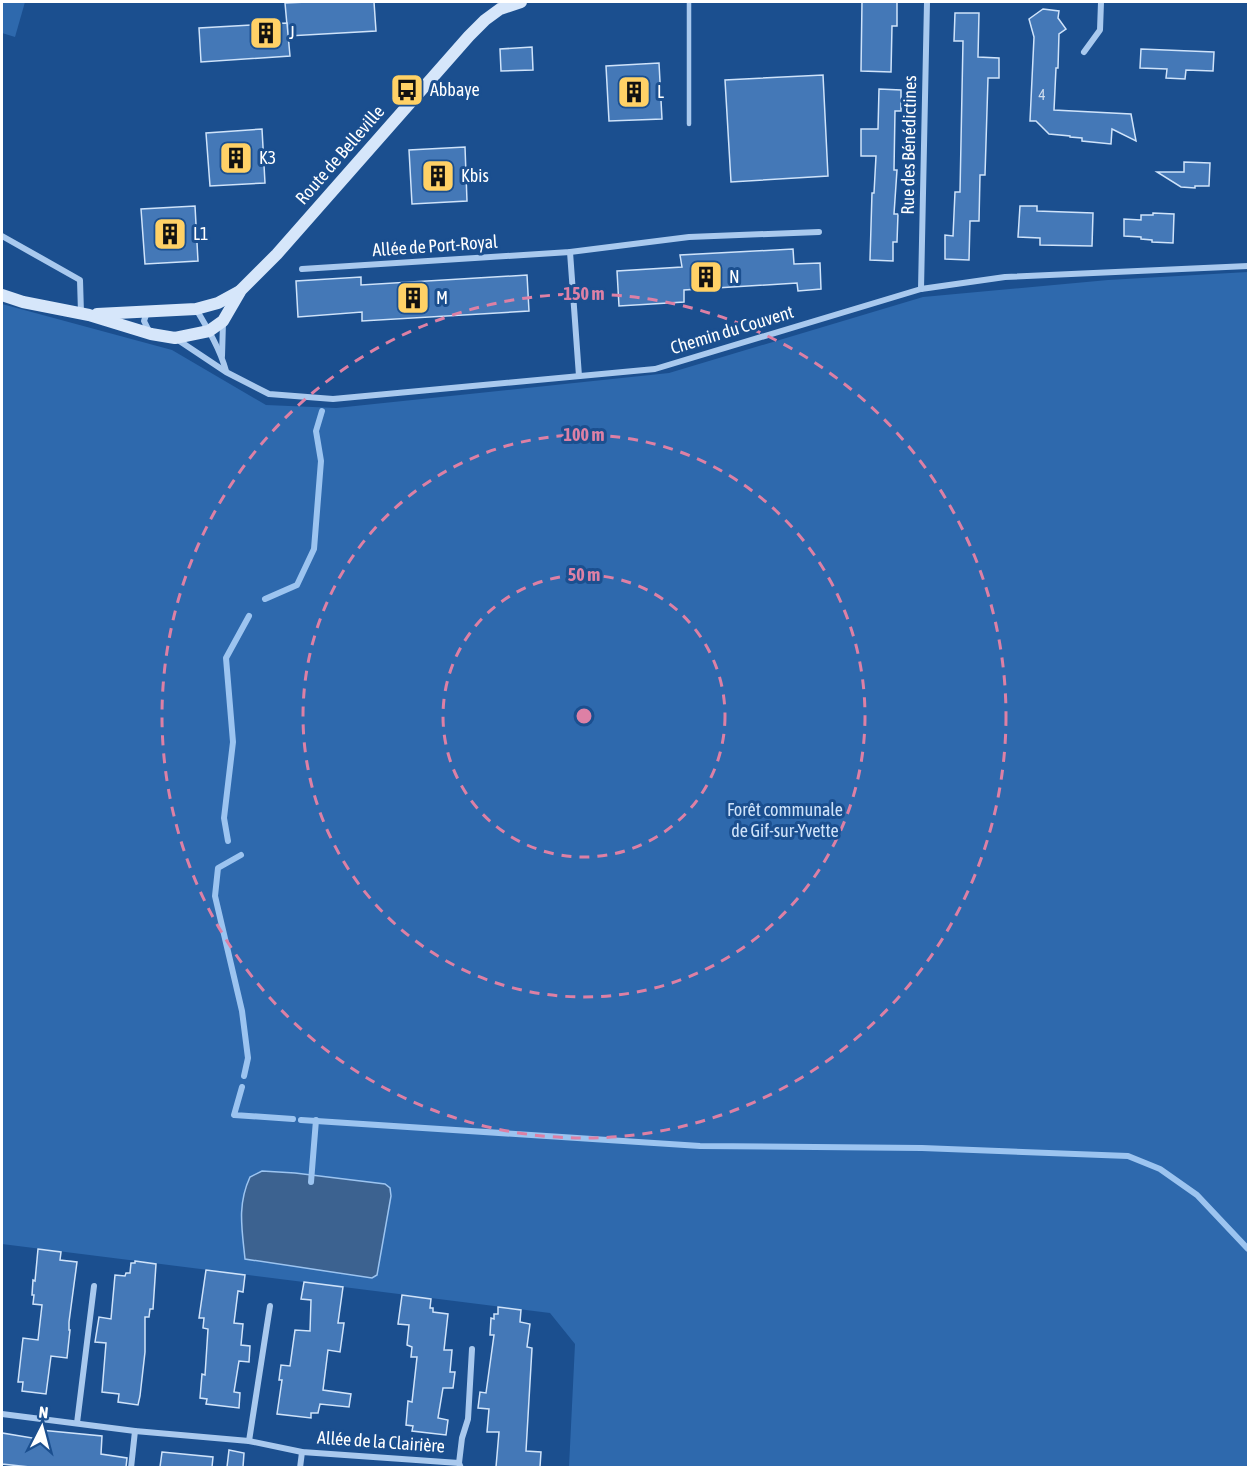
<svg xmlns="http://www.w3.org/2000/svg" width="1250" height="1469" viewBox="0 0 1250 1469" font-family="'Asap Condensed',sans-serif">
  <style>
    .green { fill: #2e69ad }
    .water { fill: #3c6290; stroke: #9cc4f0; stroke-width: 1.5 }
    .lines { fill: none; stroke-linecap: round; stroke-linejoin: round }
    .stream { stroke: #9cc4f0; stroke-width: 6 }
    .building { fill: #4478b7; stroke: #cfe3fa; stroke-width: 1.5 }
    .lane { stroke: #a9c9ee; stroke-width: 4.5 }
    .street { stroke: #a9c9ee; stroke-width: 6 }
    .secondary { stroke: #d6e6fa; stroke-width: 12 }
    .ring { fill: none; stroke: #dd80a5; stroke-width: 3; stroke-dasharray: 10 8 }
    .labels { text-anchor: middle; stroke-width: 6; stroke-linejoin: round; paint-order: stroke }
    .number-label { font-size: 15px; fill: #d0dded }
    .poi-label { font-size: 18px; fill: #fff; stroke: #1b4f8f; text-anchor: start }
    .street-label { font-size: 18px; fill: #fff; stroke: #1b4f8f }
    .park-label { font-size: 18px; fill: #cfe3fa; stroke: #1b4f8f }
    .centre { fill: #dd80a5; stroke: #1b4f8f; stroke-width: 3 }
    .ring-label { font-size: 18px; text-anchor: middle; font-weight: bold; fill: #dd80a5; stroke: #1b4f8f; stroke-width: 6; stroke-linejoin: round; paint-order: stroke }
  </style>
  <rect width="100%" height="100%" fill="#1b4f8f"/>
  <g class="green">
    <polygon points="2,2 25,2 15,37 2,33"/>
    <polygon points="1248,272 1248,1467 569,1467 575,1344 550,1313 2,1244 2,304 172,350 266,405 336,408 669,373 923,297 1108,280"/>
  </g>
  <path class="water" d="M 262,1171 L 295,1173 L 385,1184 L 390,1188 L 391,1196 L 377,1275 L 372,1278 L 245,1259 C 242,1229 237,1205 250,1177 Z"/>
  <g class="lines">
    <g class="stream">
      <polyline points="265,599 297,585 314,549 321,461 316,431 322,411"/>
      <polyline points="228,841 224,818 233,742 226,658 249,616"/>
      <polyline points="241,855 218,868 215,896 242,1011 248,1058 244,1076"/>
      <polyline points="242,1087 234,1115 293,1119"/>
      <polyline points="301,1120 700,1146 922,1148 1128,1156 1160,1169 1197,1195 1248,1249"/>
      <polyline points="311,1182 316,1120"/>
    </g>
  </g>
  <g class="building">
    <polygon points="307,2 374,2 376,31 288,36 285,3"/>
    <polygon points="862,2 897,2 897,26 892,26 891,72 861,71"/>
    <polygon points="1043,9 1059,11 1058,18 1066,29 1059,34 1058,68 1056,68 1054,110 1131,114 1136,141 1112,129 1111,144 1082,141 1082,138 1070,137 1070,136 1049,134 1036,121 1030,121 1034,37 1029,19"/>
    <polygon points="955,13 979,13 978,57 999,58 999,78 988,78 985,175 980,175 979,221 970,221 969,260 945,259 945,235 953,236 955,192 960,192 963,41 954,41"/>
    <polygon points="287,23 290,56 201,62 199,28"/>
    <polygon points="532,47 533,70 501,71 500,49"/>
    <polygon points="1141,49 1214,52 1213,71 1186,70 1185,79 1166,78 1167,69 1140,68"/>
    <polygon points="659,63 662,119 609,121 606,66"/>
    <polygon points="823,75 828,176 731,182 725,80"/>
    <polygon points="879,89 901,90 901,111 895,111 894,170 897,170 894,214 898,214 897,242 893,242 893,261 870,260 872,193 874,193 876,156 861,156 861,129 878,129"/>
    <polygon points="262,129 265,183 210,186 206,133"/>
    <polygon points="465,147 467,201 412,204 409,150"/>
    <polygon points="1184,162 1210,163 1209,186 1195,186 1195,188 1181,187 1157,172 1184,172"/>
    <polygon points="195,206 198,261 145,264 141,209"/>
    <polygon points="1020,206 1037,206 1037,211 1093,213 1092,246 1040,245 1040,238 1018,237"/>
    <polygon points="1153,213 1174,214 1173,243 1152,242 1152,240 1141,239 1141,237 1124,236 1124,219 1141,220 1141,215 1153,215"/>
    <polygon points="793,249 794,264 820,263 821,289 798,291 797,283 684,290 684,302 619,306 617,271 682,267 680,255"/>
    <polygon points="527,275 529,311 362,321 362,312 298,317 296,281 361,277 361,285"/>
    <polygon points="38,1249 61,1252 60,1260 77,1262 69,1322 69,1330 70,1330 67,1358 51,1356 46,1394 22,1391 23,1382 18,1382 23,1338 38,1340 42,1305 33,1304 34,1295 32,1295 33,1280 35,1281"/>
    <polygon points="135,1261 156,1264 153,1309 150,1309 149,1317 145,1317 145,1352 140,1396 138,1405 118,1402 119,1394 102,1392 106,1343 95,1342 99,1317 111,1319 115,1275 125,1276 126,1273 130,1273 131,1263 135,1263"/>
    <polygon points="206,1270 245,1275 243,1292 238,1291 234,1323 243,1324 241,1345 250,1346 249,1362 239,1361 234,1392 240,1393 239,1408 206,1404 207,1399 200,1398 202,1374 205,1375 208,1329 203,1328 204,1318 199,1318"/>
    <polygon points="304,1282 343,1287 338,1323 344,1323 340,1352 328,1350 323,1390 351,1394 349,1407 320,1404 318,1413 311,1413 311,1418 277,1414 282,1380 279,1380 281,1365 290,1366 295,1330 310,1331 311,1300 301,1299"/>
    <polygon points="402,1295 431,1299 430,1308 433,1308 433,1312 448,1314 444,1350 452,1350 450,1372 455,1372 453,1388 443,1388 438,1418 448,1420 446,1435 412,1431 413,1426 406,1425 408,1401 412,1402 417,1357 411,1357 412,1347 407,1345 409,1325 398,1324"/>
    <polygon points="498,1307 521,1310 520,1322 530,1324 527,1347 532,1348 526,1451 541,1452 540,1467 496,1467 499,1432 487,1432 489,1409 478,1408 480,1392 486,1393 494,1335 490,1335 491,1318 494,1319 494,1314 498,1314"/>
    <polygon points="40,1430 102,1436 101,1454 127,1458 126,1467 30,1467 2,1464 2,1433 38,1439"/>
    <polygon points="229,1450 244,1453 243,1467 227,1467"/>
    <polygon points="162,1452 213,1457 212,1467 160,1467"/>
  </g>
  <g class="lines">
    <polyline class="lane" points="689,2 689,124"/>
    <g class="street">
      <polyline points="1084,52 1100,30 1101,2"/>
      <polyline points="2,236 80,280 81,313"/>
      <polyline points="570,252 579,376"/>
      <polyline points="302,269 570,252 689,237 819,232"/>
      <polyline points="921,289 927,2"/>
      <path d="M 196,309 C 208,329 220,349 226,371"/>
      <polyline points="147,312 144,321 150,333"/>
      <polyline points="175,338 226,372 269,394 333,399 655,369 921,289 1005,277 1248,266"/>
      <polyline points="222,356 223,322"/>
      <polyline points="2,1414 135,1431 249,1441 302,1452 459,1463"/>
      <polyline points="77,1423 94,1286"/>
      <polyline points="249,1441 270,1306"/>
      <polyline points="131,1468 135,1431"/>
      <polyline points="300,1468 302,1452"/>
      <polyline points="461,1468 459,1463 462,1438 468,1419 472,1349"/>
    </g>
    <g class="secondary">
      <polyline points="2,295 23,302 89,315 151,334 175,338 209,331 223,321 241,290 277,254 469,36 485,20 500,9 521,2"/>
      <polyline points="97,314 196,309 218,303 240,291"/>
    </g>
  </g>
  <g class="ring">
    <circle cx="584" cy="716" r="141"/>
    <circle cx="584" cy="716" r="281"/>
    <circle cx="584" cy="716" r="422"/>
  </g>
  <defs>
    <symbol id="building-square" viewBox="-11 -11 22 22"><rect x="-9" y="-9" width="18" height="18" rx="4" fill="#ffd166" stroke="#1b4f8f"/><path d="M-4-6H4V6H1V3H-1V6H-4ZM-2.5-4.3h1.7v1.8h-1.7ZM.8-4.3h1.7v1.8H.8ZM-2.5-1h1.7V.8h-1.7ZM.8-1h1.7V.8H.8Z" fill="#111"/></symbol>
    <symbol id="bus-square" viewBox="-11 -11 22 22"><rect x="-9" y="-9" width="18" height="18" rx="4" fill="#ffd166" stroke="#1b4f8f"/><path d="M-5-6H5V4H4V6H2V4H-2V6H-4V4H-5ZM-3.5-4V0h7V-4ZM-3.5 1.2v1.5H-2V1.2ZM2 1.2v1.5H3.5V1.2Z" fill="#111"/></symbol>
  </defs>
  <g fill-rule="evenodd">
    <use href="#building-square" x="247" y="14" width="38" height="38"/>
    <use href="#bus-square" x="388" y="71" width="38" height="38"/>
    <use href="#building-square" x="615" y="73" width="38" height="38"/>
    <use href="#building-square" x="217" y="139" width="38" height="38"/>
    <use href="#building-square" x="419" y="157" width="38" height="38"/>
    <use href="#building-square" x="151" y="215" width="38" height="38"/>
    <use href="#building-square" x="687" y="258" width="38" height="38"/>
    <use href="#building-square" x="394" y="279" width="38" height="38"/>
  </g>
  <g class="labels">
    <g class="number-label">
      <text x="1042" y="100">4</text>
    </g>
    <g class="poi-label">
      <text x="289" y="39">J</text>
      <text x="430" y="96">Abbaye</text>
      <text x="657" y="98">L</text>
      <text x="259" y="164">K3</text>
      <text x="461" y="182">Kbis</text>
      <text x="193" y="240">L1</text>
      <text x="729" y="283">N</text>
      <text x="436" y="304">M</text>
    </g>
    <g class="street-label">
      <text transform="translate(909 145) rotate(-89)" y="6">Rue des Bénédictines</text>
      <text transform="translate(340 155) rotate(-49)" y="6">Route de Belleville</text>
      <text transform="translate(435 246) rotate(-4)" y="6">Allée de Port-Royal</text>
      <text transform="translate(732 330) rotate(-17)" y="6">Chemin du Couvent</text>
      <text transform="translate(381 1442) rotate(4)" y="6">Allée de la Clairière</text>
    </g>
    <g class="park-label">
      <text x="785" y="816">Forêt communale<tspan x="785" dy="21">de Gif-sur-Yvette</tspan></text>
    </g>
  </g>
  <circle cx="584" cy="716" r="9" class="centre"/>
  <g class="ring-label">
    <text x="584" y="300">150 m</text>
    <text x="584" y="441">100 m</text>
    <text x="584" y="581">50 m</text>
  </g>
  <rect width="1250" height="1469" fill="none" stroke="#ffffff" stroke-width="6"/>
  <g transform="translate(42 1427) rotate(6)" stroke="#1b4f8f" stroke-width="4.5" paint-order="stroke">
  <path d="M0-4.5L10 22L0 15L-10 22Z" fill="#ffffff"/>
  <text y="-9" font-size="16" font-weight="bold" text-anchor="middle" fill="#ffffff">N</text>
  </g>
</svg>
